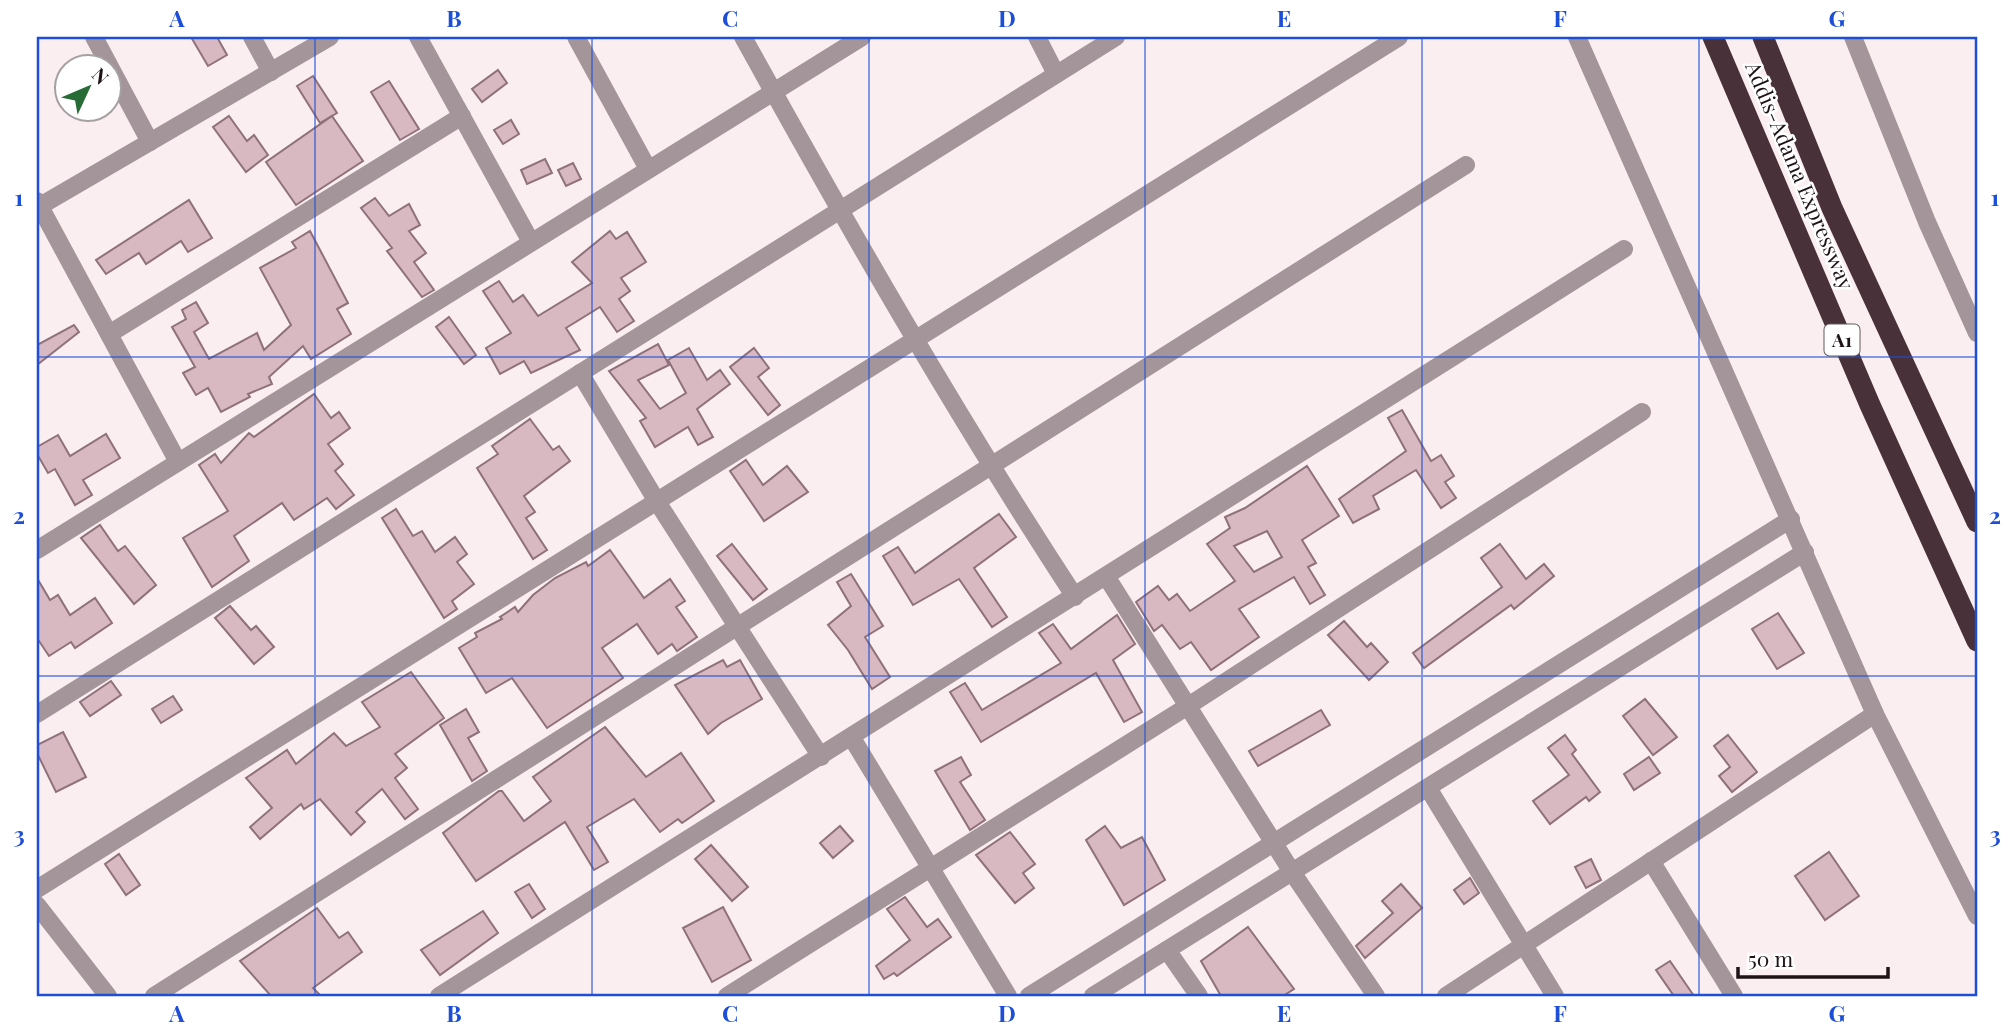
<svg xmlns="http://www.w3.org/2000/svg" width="2014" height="1033" viewBox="0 0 2014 1033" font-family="'Playfair Display',serif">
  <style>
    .building { fill: #d8b9c2; stroke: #8e717a; stroke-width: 2; fill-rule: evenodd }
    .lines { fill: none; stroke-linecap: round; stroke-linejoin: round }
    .minor { stroke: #a39599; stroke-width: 18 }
    .highway { stroke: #493139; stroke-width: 21 }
    .grid { fill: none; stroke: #1d4ed8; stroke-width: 2; stroke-opacity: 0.55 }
    .labels { text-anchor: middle; stroke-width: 5; stroke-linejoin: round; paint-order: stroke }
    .shield { fill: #fff; stroke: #625a5c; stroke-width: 2 }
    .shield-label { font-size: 19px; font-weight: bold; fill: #1e1316 }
    .street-label { font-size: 21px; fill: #1e1316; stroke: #fff }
    .neatline { fill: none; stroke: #1d4ed8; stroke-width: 2.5 }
    .grid-label { font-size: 23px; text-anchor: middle; font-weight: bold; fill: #1d4ed8 }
  </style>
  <rect width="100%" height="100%" fill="#fbeef1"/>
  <g class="building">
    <polygon points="191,37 217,37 227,55 208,66"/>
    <polygon points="498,70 507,83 482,102 472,89"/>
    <polygon points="313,76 337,113 320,123 297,86"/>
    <polygon points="389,81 419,129 400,140 371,92"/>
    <polygon points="229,116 247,141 254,135 268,155 246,172 213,127"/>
    <polygon points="332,116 363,161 296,205 266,162"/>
    <polygon points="511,120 519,134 503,144 494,130"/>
    <polygon points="545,159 552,173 527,184 521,170"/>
    <polygon points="573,163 581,179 566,186 558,170"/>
    <polygon points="375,198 389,216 409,204 420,225 409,231 426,253 414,262 434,290 422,297 387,251 392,248 361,208"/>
    <polygon points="189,200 212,238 188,252 181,241 146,264 139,253 106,274 96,260"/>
    <polygon points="310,231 348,303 337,309 351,334 311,359 303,346 269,377 272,384 248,394 250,397 221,412 208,388 196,395 183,373 195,367 172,327 186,319 182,310 196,302 208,323 194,332 209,359 257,333 264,350 291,325 260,268 296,248 292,242"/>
    <polygon points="610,231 616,239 627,232 646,262 621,278 630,291 619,299 634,321 617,332 600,307 566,328 580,350 531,373 524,361 500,374 486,348 511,333 483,291 499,281 513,302 523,295 538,316 592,283 572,262"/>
    <polygon points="449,317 476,355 464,364 436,327"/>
    <polygon points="74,325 79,332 37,365 37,345"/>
    <polygon points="658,344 669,365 638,380 660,409 686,393 668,360 689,348 707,380 720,370 730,384 697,409 713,437 698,445 688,427 655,447 640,421 646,418 609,371"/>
    <polygon points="754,348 769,368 758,377 780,405 768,415 730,367"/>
    <polygon points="314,394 331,418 339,412 350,428 328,444 343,464 335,471 354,495 336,509 327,498 294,520 282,503 234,536 249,561 212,587 183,538 228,511 199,465 215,454 221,463 249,433 254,437"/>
    <polygon points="1402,410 1431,461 1441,455 1454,476 1445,482 1456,498 1441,508 1416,470 1373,496 1379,509 1353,523 1339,499 1406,451 1388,418"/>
    <polygon points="530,419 553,450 559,446 570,461 524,496 535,512 526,518 547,550 533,559 477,468 498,454 492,446"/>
    <polygon points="106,434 120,458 83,480 92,495 75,505 55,469 48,473 37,454 37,447 58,435 70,456"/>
    <polygon points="746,460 763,485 787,466 808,492 764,521 730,471"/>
    <path d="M 1307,466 L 1339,516 L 1302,540 L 1316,563 L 1308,567 L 1325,595 L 1310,604 L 1294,577 L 1239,609 L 1259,637 L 1211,670 L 1191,642 L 1180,649 L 1162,625 L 1154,631 L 1136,602 L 1158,586 L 1169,600 L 1177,594 L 1190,611 L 1235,581 L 1207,544 L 1230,528 L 1225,517 L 1245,508 ZM 1267,531 L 1282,557 L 1254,572 L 1234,546 Z"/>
    <polygon points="396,509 413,536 422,531 435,552 455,537 467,554 457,562 474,584 452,601 457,609 444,618 382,518"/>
    <polygon points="999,514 1016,537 974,568 1007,617 992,627 959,579 913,605 883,556 898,547 915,573"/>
    <polygon points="100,525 118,551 125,546 156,585 134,604 81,538"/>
    <polygon points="732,544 767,589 753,600 717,556"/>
    <polygon points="1500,544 1526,579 1544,564 1554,576 1514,609 1511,605 1424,668 1413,653 1502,587 1481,558"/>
    <polygon points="610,550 644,598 670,579 685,601 676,607 697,637 677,651 672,644 658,654 637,624 602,648 623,678 547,728 512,678 486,693 459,648 477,637 475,633 502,619 500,617 515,607 518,612 533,595 555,578 586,562 588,566"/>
    <polygon points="851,574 883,626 865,637 890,677 872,689 848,650 828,625 851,606 837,582"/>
    <polygon points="37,578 50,600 58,595 70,615 95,598 112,623 75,648 71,642 49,656 37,638"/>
    <polygon points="230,606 251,630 256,626 274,647 254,664 215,618"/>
    <polygon points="1778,613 1804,653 1777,669 1752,629"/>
    <polygon points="1117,615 1135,644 1113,660 1142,712 1124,722 1096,673 981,742 950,692 965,683 982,710 1061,663 1039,633 1053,624 1071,649"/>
    <polygon points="1344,621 1367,647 1371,643 1388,662 1369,680 1328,635"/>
    <polygon points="723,660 727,667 740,660 762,699 721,723 708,734 675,685"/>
    <polygon points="411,672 444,718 395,754 407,768 395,778 418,809 405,819 382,789 356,812 365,822 351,835 320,799 304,809 301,804 260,839 250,827 272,808 246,778 287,750 296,764 334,733 346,746 380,727 362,702"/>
    <polygon points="111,681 121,695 90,716 80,702"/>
    <polygon points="173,696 182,710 161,723 152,709"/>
    <polygon points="1645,699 1677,737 1653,755 1623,716"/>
    <polygon points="466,709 479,732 468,738 487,771 472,781 440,725"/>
    <polygon points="1321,710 1330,725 1258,766 1249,751"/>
    <polygon points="605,727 646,777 681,753 714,801 682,823 678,819 660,832 634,799 587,827 608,862 594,870 565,822 476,881 443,833 499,791 502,791 524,821 551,801 533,777"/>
    <polygon points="63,732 86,777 56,792 37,753 37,745"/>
    <polygon points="1565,735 1576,750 1572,754 1600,792 1589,801 1586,797 1550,824 1533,801 1569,775 1548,748"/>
    <polygon points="1728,735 1757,772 1732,792 1719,776 1730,767 1714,746"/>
    <polygon points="961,757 971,775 960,782 985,820 970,830 935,771"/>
    <polygon points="1649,757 1660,773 1634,790 1624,774"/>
    <polygon points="840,826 853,841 833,858 820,843"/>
    <polygon points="1105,826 1121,848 1142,837 1165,880 1124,905 1086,840"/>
    <polygon points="1010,832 1035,864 1023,873 1034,888 1015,903 976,855"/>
    <polygon points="711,845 748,887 732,901 695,859"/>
    <polygon points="1829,852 1859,896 1825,920 1795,876"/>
    <polygon points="119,854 140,885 126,895 105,864"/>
    <polygon points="1591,859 1601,880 1586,888 1575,867"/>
    <polygon points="1470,878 1479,893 1464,904 1454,890"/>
    <polygon points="529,884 545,909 532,918 515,892"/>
    <polygon points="1401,884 1422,908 1365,958 1356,946 1393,913 1382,901"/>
    <polygon points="905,897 927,927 938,919 951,937 897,976 894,973 884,979 876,966 910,940 887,909"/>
    <polygon points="723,907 751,960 712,982 683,928"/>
    <polygon points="317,908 339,938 348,932 362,952 313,988 321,996 271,996 240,961"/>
    <polygon points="483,911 498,933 440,975 421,950"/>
    <polygon points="1248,927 1294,989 1283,996 1221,996 1201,961"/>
    <polygon points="1670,961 1694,996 1674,996 1656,970"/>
  </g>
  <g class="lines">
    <g class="minor">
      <polyline points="94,37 150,142"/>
      <polyline points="252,37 271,72"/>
      <polyline points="418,37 531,242"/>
      <polyline points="576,37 648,169"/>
      <path d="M 743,37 C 848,227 956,415 1075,597"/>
      <polyline points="1037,37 1056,74"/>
      <polyline points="1577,37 1875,714 1977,916"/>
      <polyline points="1853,37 1927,222 1977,333"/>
      <polyline points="37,201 178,462"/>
      <polyline points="40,206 330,37"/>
      <polyline points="109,334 462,116"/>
      <polyline points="580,373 656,500 821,757"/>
      <polyline points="37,550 862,37"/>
      <polyline points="1106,576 1292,872 1376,996"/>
      <polyline points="37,714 1116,37"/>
      <polyline points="852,738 1008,996"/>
      <polyline points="1428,788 1555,996"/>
      <polyline points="1651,861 1734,996"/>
      <polyline points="37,889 1399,37"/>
      <polyline points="37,905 108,996"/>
      <polyline points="1167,950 1199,996"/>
      <polyline points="154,996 1466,165"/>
      <polyline points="439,996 1624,249"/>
      <polyline points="727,996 1188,706 1642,412"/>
      <polyline points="1029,996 1791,519"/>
      <polyline points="1093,996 1805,552"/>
      <polyline points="1446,996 1875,714"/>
    </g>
    <g class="highway">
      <polyline points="1713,37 1870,405 1977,641"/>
      <polyline points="1763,37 1832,208 1977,522"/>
    </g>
  </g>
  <path class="grid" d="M 315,37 L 315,996M 592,37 L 592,996M 869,37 L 869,996M 1145,37 L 1145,996M 1422,37 L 1422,996M 1699,37 L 1699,996M 37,357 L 1977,357M 37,676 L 1977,676"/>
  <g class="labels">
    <rect class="shield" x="1824.5" y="324.5" width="35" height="31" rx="5"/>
    <g class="shield-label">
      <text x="1842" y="347">A1</text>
    </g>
    <g class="street-label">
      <text transform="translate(1799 176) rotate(67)" y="7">Addis-Adama Expressway</text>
    </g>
  </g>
  <rect width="2014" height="1033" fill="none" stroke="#ffffff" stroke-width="77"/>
  <g transform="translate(88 88) rotate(46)"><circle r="33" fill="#ffffff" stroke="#a5a1a2" stroke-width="2"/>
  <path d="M0-5L12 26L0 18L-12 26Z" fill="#276b36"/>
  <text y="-10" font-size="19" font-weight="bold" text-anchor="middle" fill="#1e1316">N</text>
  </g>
  <path d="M1738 967v10h150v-10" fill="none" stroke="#1e1316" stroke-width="3.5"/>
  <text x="1748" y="967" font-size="21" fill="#1e1316" stroke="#ffffff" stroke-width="5" paint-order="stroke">50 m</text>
  <rect x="38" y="38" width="1938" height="957" class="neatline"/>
  <g class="grid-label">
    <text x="177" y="27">A</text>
    <text x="454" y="27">B</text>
    <text x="730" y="27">C</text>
    <text x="1007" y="27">D</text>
    <text x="1284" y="27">E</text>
    <text x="1560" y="27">F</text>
    <text x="1837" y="27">G</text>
    <text x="19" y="206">1</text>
    <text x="1995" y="206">1</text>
    <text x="19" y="524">2</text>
    <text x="1995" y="524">2</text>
    <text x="19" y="843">3</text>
    <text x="1995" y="843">3</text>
    <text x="177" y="1022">A</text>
    <text x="454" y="1022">B</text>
    <text x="730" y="1022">C</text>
    <text x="1007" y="1022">D</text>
    <text x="1284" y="1022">E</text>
    <text x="1560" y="1022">F</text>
    <text x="1837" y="1022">G</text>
  </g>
</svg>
